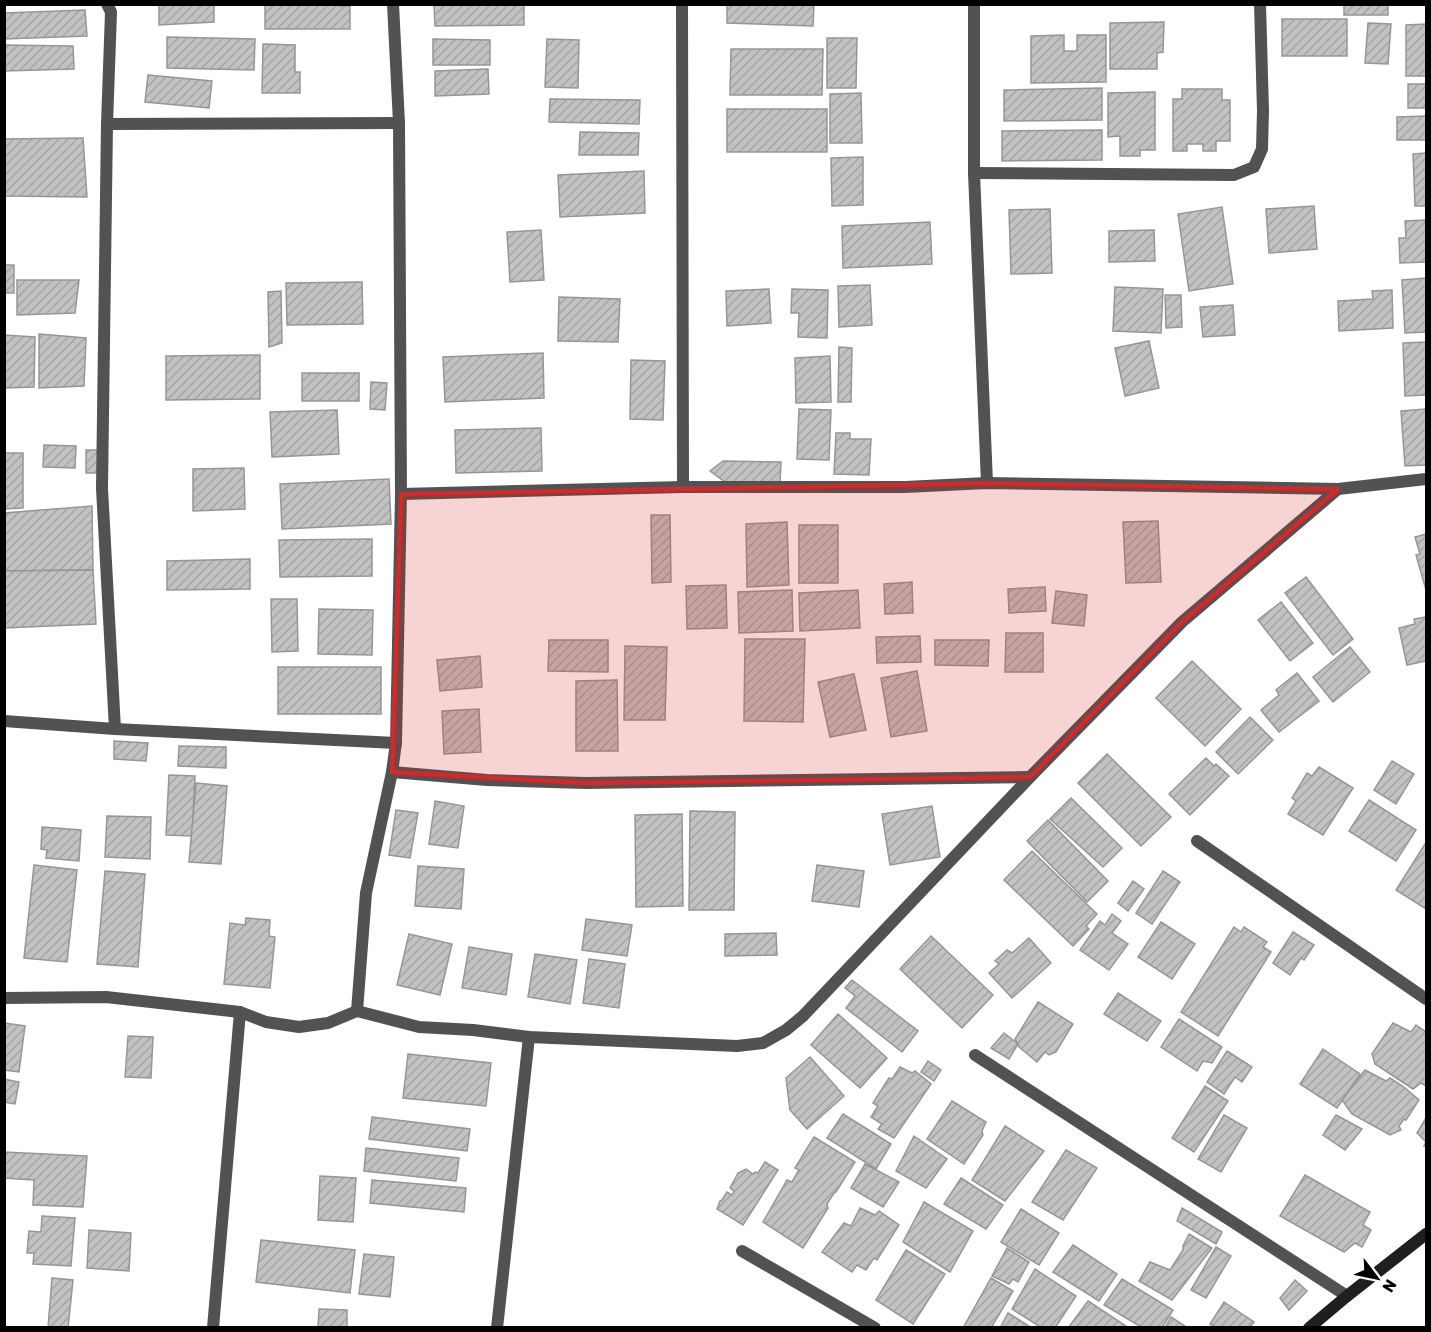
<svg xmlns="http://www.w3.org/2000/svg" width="1431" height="1332" viewBox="0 0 1431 1332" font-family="Rubik,sans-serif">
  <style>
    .building { fill: url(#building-hatch); stroke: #969696; stroke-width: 1.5 }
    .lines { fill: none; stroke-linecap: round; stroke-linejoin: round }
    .street { stroke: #525252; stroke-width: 12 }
    .secondary { stroke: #1f1f1f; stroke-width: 12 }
    .marked { fill: #d62828; fill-opacity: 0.2; stroke: #d62828; stroke-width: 4.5; stroke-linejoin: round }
  </style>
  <defs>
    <pattern id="building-hatch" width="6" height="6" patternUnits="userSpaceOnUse" patternTransform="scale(1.5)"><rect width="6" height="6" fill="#c2c2c2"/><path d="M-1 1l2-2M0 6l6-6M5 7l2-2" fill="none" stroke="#a5a5a5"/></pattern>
  </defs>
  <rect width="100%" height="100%" fill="#fff"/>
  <g class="building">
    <polygon points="159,4 214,4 214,22 159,25"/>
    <polygon points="265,4 340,4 340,6 350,6 350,29 265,29"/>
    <polygon points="434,4 524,4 524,25 435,26"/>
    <polygon points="727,4 814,4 813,26 727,23"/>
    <rect x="1344" y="4" width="44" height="11"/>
    <polygon points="85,10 87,36 4,39 4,13"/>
    <rect x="1282" y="19" width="65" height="37"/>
    <polygon points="1164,22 1163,52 1157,53 1157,69 1110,69 1110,23"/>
    <polygon points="1368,23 1391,24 1388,64 1365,63"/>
    <polygon points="1426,24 1426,76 1406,76 1406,25"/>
    <polygon points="1064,35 1064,51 1077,51 1077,35 1106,35 1106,82 1031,83 1031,36"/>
    <polygon points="167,37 255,39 254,70 167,68"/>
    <polygon points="827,38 857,38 856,88 827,88"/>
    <polygon points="433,39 490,40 490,65 433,65"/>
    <polygon points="547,39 579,40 578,88 545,87"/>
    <polygon points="263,44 295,45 295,72 300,72 300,93 262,93"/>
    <polygon points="4,45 73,46 74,69 4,71"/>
    <polygon points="731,49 823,49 822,95 730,95"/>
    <polygon points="488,69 489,94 435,96 435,71"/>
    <polygon points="148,75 212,81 209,108 145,102"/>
    <rect x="1408" y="84" width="18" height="24"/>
    <polygon points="1102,88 1102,120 1004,121 1004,90"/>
    <polygon points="1182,89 1222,89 1222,100 1230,100 1230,141 1216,141 1216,151 1203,151 1203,144 1187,144 1187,151 1173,151 1173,99 1182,99"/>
    <polygon points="1155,92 1155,150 1140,150 1140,156 1120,156 1120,136 1108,137 1108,93"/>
    <polygon points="861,93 862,143 830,143 830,94"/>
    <polygon points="550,99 640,100 639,124 549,122"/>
    <rect x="727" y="109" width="100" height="43"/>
    <polygon points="1426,116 1426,140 1397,140 1397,117"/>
    <polygon points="1102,130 1102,160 1002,161 1002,131"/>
    <polygon points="580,132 639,133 638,155 579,155"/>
    <polygon points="83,138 87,197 4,196 4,139"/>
    <polygon points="1426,153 1426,206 1415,206 1413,154"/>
    <polygon points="863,157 863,205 832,206 831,158"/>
    <polygon points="644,171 645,213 560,217 558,175"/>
    <polygon points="1314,206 1317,249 1269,253 1266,209"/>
    <polygon points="1222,207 1233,284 1189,291 1178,214"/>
    <polygon points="1050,209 1052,273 1011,274 1009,210"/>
    <polygon points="1426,220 1426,262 1400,263 1399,238 1406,238 1405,221"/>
    <polygon points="930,222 932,264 843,268 842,226"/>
    <polygon points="541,230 544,280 510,282 507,232"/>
    <polygon points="1154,230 1155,261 1109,262 1109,231"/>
    <rect x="4" y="265" width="10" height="28"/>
    <polygon points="1426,278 1426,332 1405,333 1402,280"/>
    <polygon points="17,280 79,280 75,313 17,315"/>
    <polygon points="362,282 363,324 287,325 286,283"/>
    <polygon points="870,285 872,325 839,327 838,286"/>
    <polygon points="1115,287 1163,289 1161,333 1113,331"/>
    <polygon points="769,289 771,323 727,326 726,291"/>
    <polygon points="792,289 828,290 827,338 798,337 799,313 791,313"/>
    <polygon points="1392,290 1393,328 1339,331 1338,301 1373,299 1372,291"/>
    <polygon points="281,291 282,343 269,347 268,292"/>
    <polygon points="1165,295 1181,295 1182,327 1166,328"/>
    <polygon points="559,297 620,299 618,342 558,341"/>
    <polygon points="1233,305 1235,335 1203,337 1200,307"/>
    <polygon points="39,334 86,338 84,386 39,388"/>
    <polygon points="4,335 35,337 34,387 4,388"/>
    <polygon points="1149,341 1159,388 1125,396 1115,348"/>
    <polygon points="1426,342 1426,395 1405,396 1403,343"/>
    <polygon points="839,347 852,348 851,402 838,402"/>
    <polygon points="543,353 544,398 445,402 443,357"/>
    <polygon points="260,355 260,399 166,400 166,356"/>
    <polygon points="830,356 831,402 796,403 795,358"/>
    <polygon points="631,360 665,361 663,420 630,419"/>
    <rect x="302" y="373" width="57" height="28"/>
    <polygon points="371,382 387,383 385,410 370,409"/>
    <polygon points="799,409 831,410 829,460 797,459"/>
    <polygon points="1426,409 1426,465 1405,466 1401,411"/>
    <polygon points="337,410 339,454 272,457 270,412"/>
    <polygon points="541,428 542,471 456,473 455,430"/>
    <polygon points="836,433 850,433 850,439 871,439 869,475 834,474"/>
    <polygon points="44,445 76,446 75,468 43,467"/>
    <rect x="86" y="450" width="13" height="23"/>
    <polygon points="4,453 23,453 23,508 4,509"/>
    <polygon points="723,461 781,462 780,482 725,482 710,471"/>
    <polygon points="244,468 245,509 193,511 193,469"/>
    <polygon points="389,479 391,524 282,529 280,484"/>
    <polygon points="92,506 93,570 4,571 4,513"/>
    <polygon points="651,515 670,515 671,582 652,583"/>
    <polygon points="1158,521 1161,582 1126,583 1123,522"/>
    <polygon points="787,522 789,585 747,587 746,524"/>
    <rect x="799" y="525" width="39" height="58"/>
    <polygon points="1426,534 1426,590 1416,555 1420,554 1415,537"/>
    <polygon points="372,539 372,576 280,577 279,540"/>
    <polygon points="250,559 250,589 167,590 167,561"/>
    <polygon points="93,570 96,624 4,628 4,571"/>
    <polygon points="1306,577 1353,639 1333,655 1285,593"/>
    <polygon points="912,582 913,613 885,614 884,584"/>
    <polygon points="726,585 727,628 687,629 686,586"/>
    <polygon points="1045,587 1046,611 1009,613 1008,589"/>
    <polygon points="792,590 793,631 739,633 738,592"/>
    <polygon points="858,590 860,628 800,631 799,593"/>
    <polygon points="1056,591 1087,595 1084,626 1052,623"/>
    <polygon points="271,599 297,599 298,651 272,652"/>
    <polygon points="1281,602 1313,643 1290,661 1258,620"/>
    <polygon points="319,609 373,610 372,655 318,654"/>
    <polygon points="1426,617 1426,661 1407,665 1399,628 1415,624 1414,619"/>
    <polygon points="1006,633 1043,633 1043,672 1005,672"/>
    <polygon points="920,636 921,662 877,663 876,637"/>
    <polygon points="745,639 805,639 803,722 744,721"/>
    <polygon points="549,640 608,640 608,672 548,671"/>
    <polygon points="935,640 989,640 988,666 935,665"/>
    <polygon points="625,646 667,647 665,720 624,720"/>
    <polygon points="1350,647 1370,672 1333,702 1313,677"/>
    <polygon points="480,656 482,687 440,691 437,660"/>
    <polygon points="1192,661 1241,709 1205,746 1156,698"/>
    <rect x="278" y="667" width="103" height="47"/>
    <polygon points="917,671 927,731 891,737 881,678"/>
    <polygon points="1297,673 1319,701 1279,732 1261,710 1279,695 1276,690"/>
    <polygon points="854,674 866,730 830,737 818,682"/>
    <polygon points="617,680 618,751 576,751 576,681"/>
    <polygon points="479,709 481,752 444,754 442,711"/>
    <polygon points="1250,717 1273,740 1238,774 1216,752"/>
    <polygon points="114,741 148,743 146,761 114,759"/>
    <polygon points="179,746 226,747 226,768 178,766"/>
    <polygon points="1107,754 1171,817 1141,846 1078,783"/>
    <polygon points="1206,758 1214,766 1216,764 1229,776 1190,815 1169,794"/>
    <polygon points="1392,761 1414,774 1396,804 1374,790"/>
    <polygon points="1319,767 1353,788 1323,835 1288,814 1296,801 1292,798 1307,773 1312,776"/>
    <polygon points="169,775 195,776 192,836 166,835"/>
    <polygon points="196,783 227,786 221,864 189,862"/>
    <polygon points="1071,798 1122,848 1103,867 1050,819"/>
    <polygon points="1369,800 1416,830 1396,861 1349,831"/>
    <polygon points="435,801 464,806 458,848 429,844"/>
    <polygon points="932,806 940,857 890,865 882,814"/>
    <polygon points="396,810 418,813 410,858 389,855"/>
    <polygon points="690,811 735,812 734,910 689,910"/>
    <polygon points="682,814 683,906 636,907 635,815"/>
    <polygon points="107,816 151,817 150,859 105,857"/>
    <polygon points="1048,820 1108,881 1087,902 1027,841"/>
    <polygon points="42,827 81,830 79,861 46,858 47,850 41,849"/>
    <polygon points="1425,844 1426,844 1426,909 1396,890"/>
    <polygon points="1032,851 1097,914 1086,926 1089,929 1073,946 1004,880"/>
    <polygon points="34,865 77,870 67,962 24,958"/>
    <polygon points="817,865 864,871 859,907 812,901"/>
    <polygon points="418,866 464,869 461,909 415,906"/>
    <polygon points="105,871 145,874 138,967 97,964"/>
    <polygon points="1163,871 1180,882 1152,924 1136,913"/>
    <polygon points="1133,881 1144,889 1128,911 1118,903"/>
    <polygon points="1112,914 1121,921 1112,933 1128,944 1109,970 1080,950 1100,921 1105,925"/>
    <polygon points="246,918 270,920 269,936 275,937 270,988 224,984 230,923 245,925"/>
    <polygon points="586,919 632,925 627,956 582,950"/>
    <polygon points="1161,922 1195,944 1172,979 1138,957"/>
    <polygon points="1234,927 1241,932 1244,927 1267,942 1263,947 1271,952 1218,1036 1181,1012"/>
    <polygon points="1293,932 1314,945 1304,960 1301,958 1290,975 1273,963"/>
    <polygon points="776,933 777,955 725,956 725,934"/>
    <polygon points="409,934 452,944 440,995 397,985"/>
    <polygon points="931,936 993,995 962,1028 900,969"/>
    <polygon points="1029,938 1051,963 1012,998 989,973 999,964 995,961 1007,950 1012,953"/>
    <polygon points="469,947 512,954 506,995 462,988"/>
    <polygon points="535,954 577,960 570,1004 528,997"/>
    <polygon points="589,959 625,964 619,1008 583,1003"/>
    <polygon points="852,980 918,1031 902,1052 846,1008 855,996 845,988"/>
    <polygon points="1118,993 1161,1021 1147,1041 1104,1014"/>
    <polygon points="1038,1002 1073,1024 1056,1052 1049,1055 1045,1052 1037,1062 1019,1047 1015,1039"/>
    <polygon points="838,1014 887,1058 860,1088 811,1045"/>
    <polygon points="1179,1019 1222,1047 1212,1063 1203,1061 1197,1071 1161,1047"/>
    <polygon points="4,1023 25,1026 19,1072 4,1070"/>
    <polygon points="1393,1023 1411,1032 1416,1025 1426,1032 1426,1086 1421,1083 1413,1089 1375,1064 1372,1054"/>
    <polygon points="1004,1033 1018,1044 1009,1059 991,1048"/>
    <polygon points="128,1036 153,1037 151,1078 125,1077"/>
    <polygon points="1323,1049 1360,1074 1337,1108 1300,1084"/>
    <polygon points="1227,1051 1252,1067 1242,1082 1235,1077 1224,1094 1207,1082"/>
    <polygon points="408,1054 491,1063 486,1106 403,1098"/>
    <polygon points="810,1057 844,1096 807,1129 790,1110 786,1078"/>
    <polygon points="928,1061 941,1070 934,1081 921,1072"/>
    <polygon points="900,1067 912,1073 915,1071 931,1084 894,1138 878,1129 882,1124 871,1117 878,1106 873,1103 889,1078 892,1079"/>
    <polygon points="1365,1070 1386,1081 1390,1078 1404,1087 1419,1100 1406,1120 1404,1119 1399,1126 1401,1130 1390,1135 1352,1114 1342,1100"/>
    <polygon points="4,1079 19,1082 15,1104 4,1102"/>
    <polygon points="1205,1086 1228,1101 1194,1152 1172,1138"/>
    <polygon points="952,1101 986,1122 982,1131 983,1135 964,1164 927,1139"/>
    <polygon points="843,1114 891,1144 876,1169 827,1138"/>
    <polygon points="1224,1115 1247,1128 1221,1172 1198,1159"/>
    <polygon points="1336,1115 1362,1129 1345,1150 1323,1135"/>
    <polygon points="372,1117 470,1129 467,1151 369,1139"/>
    <polygon points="1426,1118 1426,1147 1424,1146 1426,1142 1417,1133"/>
    <polygon points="1005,1126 1044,1151 1005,1201 972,1180"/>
    <polygon points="914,1136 947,1159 926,1188 896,1171"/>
    <polygon points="814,1137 855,1162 836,1192 834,1193 827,1204 828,1208 803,1248 763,1222 787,1180 792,1182 799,1170 795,1168"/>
    <polygon points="366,1148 459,1158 456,1181 364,1171"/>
    <polygon points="1066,1150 1097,1168 1063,1220 1032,1202"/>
    <polygon points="4,1152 87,1156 83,1207 33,1205 34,1180 4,1178"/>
    <polygon points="765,1162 778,1170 743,1225 717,1209 720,1201 722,1200 727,1192 732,1195 734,1191 730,1188 738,1173 746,1169 753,1174 755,1172 758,1173"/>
    <polygon points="865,1164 899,1182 883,1207 851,1188"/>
    <polygon points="1305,1175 1370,1212 1363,1225 1371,1230 1362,1247 1355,1243 1344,1252 1280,1216"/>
    <polygon points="320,1176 356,1178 353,1222 318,1220"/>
    <polygon points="961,1178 1003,1205 986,1229 944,1204"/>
    <polygon points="372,1180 466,1188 464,1212 370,1203"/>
    <polygon points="924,1202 973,1231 950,1272 903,1242"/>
    <polygon points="860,1208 875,1215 879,1211 899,1225 877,1260 874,1258 866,1270 857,1265 852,1272 822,1252 844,1223 851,1226"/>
    <polygon points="1182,1208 1222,1232 1216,1244 1177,1221"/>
    <polygon points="1021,1209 1059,1233 1039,1265 1001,1242"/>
    <polygon points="42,1216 75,1218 71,1266 33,1264 34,1253 27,1253 29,1231 41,1232"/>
    <polygon points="89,1230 131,1233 129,1271 87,1268"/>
    <polygon points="1189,1234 1212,1248 1172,1300 1139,1281 1150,1262 1170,1270 1183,1250 1183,1246"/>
    <polygon points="261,1240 355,1250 350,1293 256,1282"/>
    <polygon points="1073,1245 1117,1274 1099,1301 1053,1272"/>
    <polygon points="1216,1247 1231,1256 1206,1298 1191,1290"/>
    <polygon points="1007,1248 1029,1262 1018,1282 1013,1279 1009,1284 992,1276"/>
    <polygon points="906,1250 945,1274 913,1324 876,1300"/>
    <polygon points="364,1254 394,1257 390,1297 359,1294"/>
    <polygon points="1035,1269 1076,1296 1055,1328 1042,1328 1012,1309"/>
    <polygon points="52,1278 73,1280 68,1328 48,1328"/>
    <polygon points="991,1278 1013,1291 991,1328 963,1328"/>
    <polygon points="1122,1279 1173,1310 1162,1328 1143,1328 1104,1305"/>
    <polygon points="1295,1280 1307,1291 1289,1310 1280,1298"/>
    <polygon points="1088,1301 1129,1328 1068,1328"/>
    <polygon points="1224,1302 1254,1322 1249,1328 1216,1328 1210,1324"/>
    <polygon points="319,1309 347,1310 347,1328 318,1328"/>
    <polygon points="1008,1313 1032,1328 1000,1328"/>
    <polygon points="1171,1317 1188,1328 1165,1328"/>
  </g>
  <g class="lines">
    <g class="street">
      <polyline points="107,4 111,12 107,124 102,488 115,729"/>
      <polyline points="682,4 683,487"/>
      <polyline points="974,4 974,173 987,483"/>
      <polyline points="107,124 399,123"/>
      <polyline points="974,173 1234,175 1254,167 1262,149 1263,111 1260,4"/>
      <polyline points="401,494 683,487 905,487 987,483 1338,489 1426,479"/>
      <polyline points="4,721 115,729 396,743"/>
      <polyline points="392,772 487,780 586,783 1030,777"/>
      <polyline points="1197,841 1426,999"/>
      <polyline points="4,998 106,997 240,1012 266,1022 299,1027 328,1023 357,1011 419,1027 473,1030 529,1037 737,1046 763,1043 786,1030 803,1016 1030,777 1182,622 1338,489"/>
      <polyline points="357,1011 366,893 392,772 396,743 401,494 399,123 393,4"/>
      <polyline points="975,1055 1347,1296"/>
      <polyline points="742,1251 875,1328"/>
      <polyline points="213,1328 240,1012"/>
      <polyline points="497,1328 529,1037"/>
    </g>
    <polyline class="secondary" points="1309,1328 1347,1296 1426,1234"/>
  </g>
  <path class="marked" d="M 987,483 L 1338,489 L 1182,622 L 1030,777 L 586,783 L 392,772 L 401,494 Z"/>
  <rect width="1431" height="1332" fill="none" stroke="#000000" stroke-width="12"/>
  <g transform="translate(1377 1278) rotate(122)" stroke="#ffffff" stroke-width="4.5" paint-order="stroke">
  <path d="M0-4.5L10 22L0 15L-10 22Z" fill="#000000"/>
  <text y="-9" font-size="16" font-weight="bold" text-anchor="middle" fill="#000000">N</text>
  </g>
</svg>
